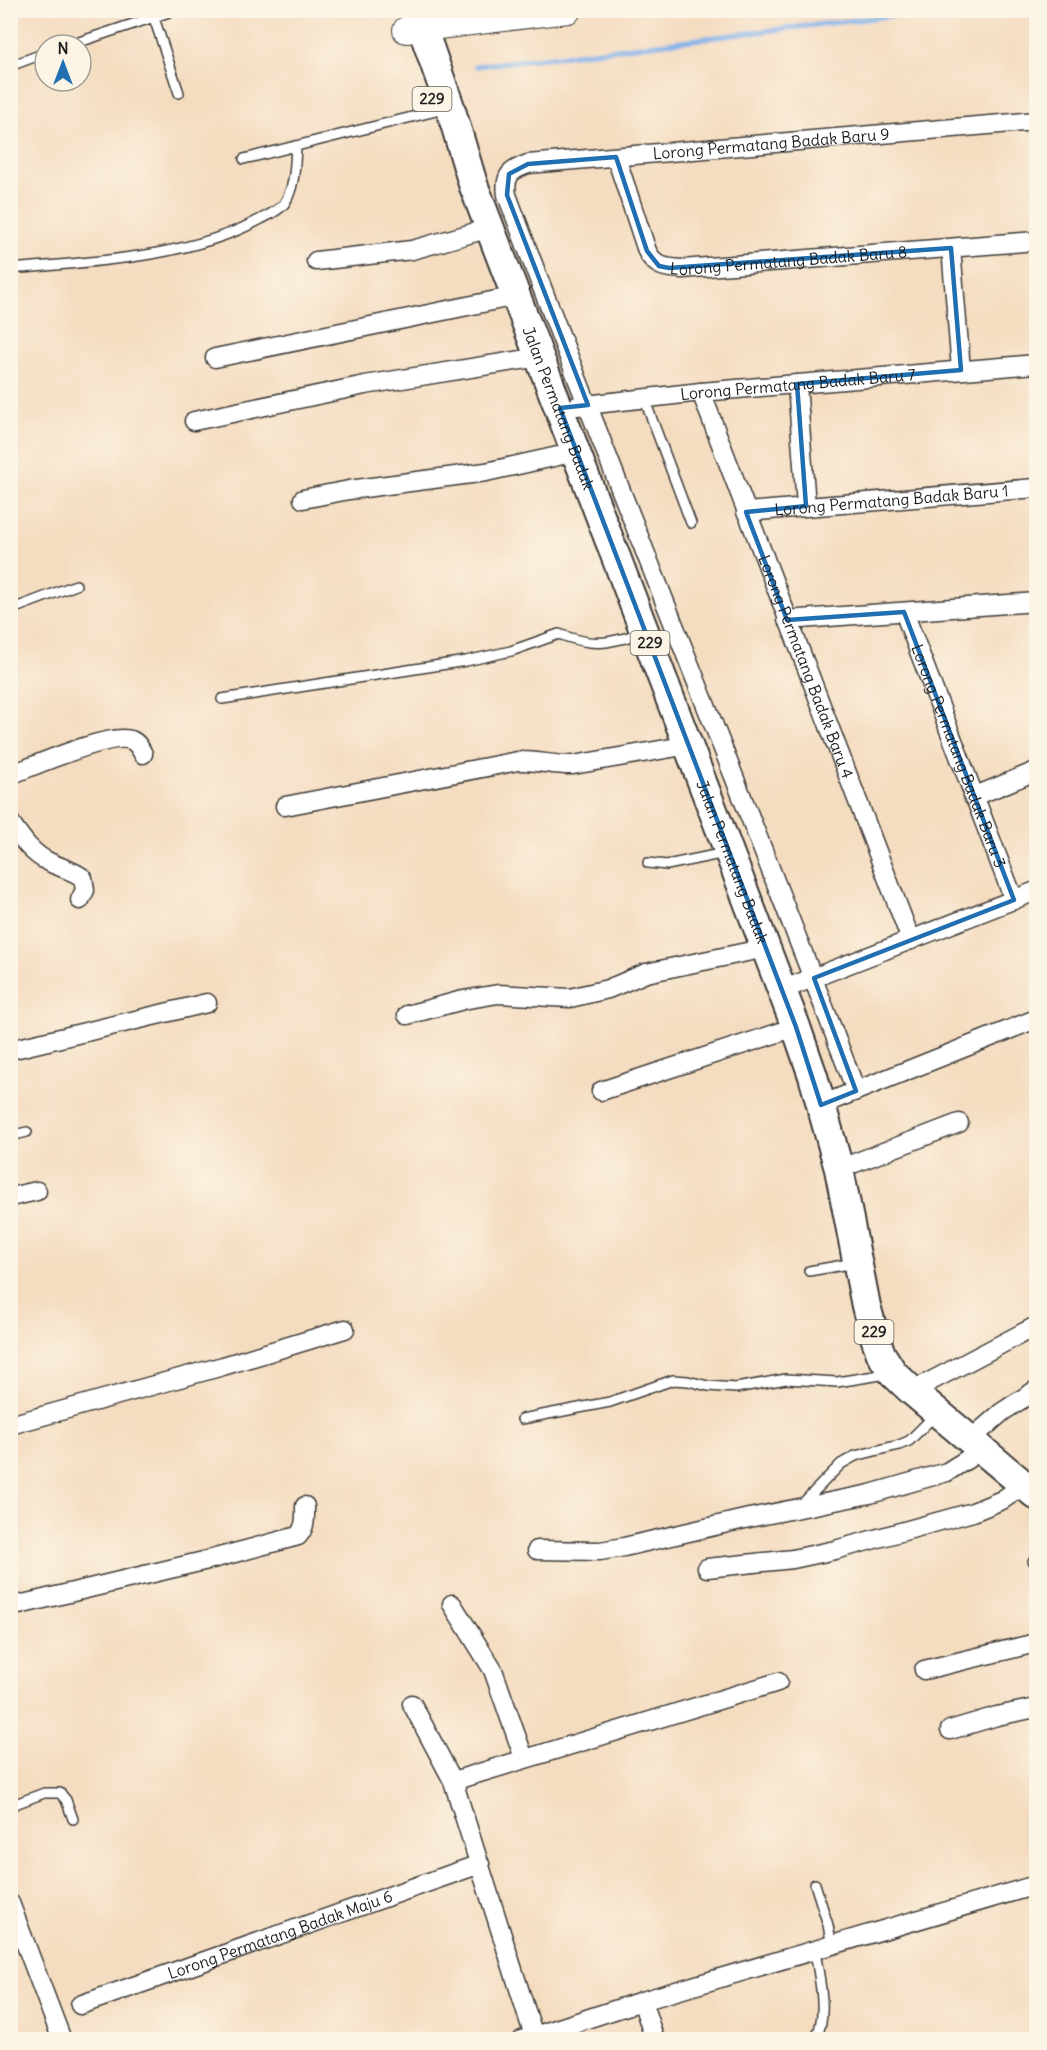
<svg xmlns="http://www.w3.org/2000/svg" width="1047" height="2050" viewBox="0 0 1047 2050" font-family="Delius,sans-serif">
  <style>
    .lines { fill: none; stroke-linecap: round; stroke-linejoin: round }
    .stream { stroke: #7fb0ea; stroke-width: 5 }
    .lane-casing { stroke: #3c3935; stroke-width: 12 }
    .street-casing { stroke: #3c3935; stroke-width: 21 }
    .secondary-casing { stroke: #3c3935; stroke-width: 28 }
    .primary-casing { stroke: #3c3935; stroke-width: 32 }
    .lane { stroke: #fff; stroke-width: 9 }
    .street { stroke: #fff; stroke-width: 18 }
    .secondary { stroke: #fff; stroke-width: 26 }
    .primary { stroke: #fff; stroke-width: 28 }
    .marked { fill: none; stroke: #1f6fb2; stroke-width: 4.5; stroke-linejoin: round }
    .labels { text-anchor: middle; stroke-width: 4.5; stroke-linejoin: round; paint-order: stroke }
    .shield { fill: #fcf5e5; stroke: #5f5d58; stroke-width: 1.5 }
    .shield-label { font-size: 15px; font-weight: bold; fill: #1c1c1c }
    .street-label { font-size: 16px; fill: #1c1c1c; stroke: #fcf5e5 }
  </style>
  <rect width="100%" height="100%" fill="#fcf5e5"/>
  <filter id="ink" filterUnits="userSpaceOnUse"><feTurbulence type="fractalNoise" baseFrequency=".0167" numOctaves="2"/><feDisplacementMap in="SourceGraphic" scale="12" xChannelSelector="R" yChannelSelector="G"/><feConvolveMatrix kernelMatrix="1 2 1 2 8 2 1 2 1" color-interpolation-filters="sRGB"/></filter>
  <filter id="wash" filterUnits="userSpaceOnUse"><feTurbulence type="fractalNoise" baseFrequency=".008" numOctaves="4" result="noise"/><feDisplacementMap in="SourceGraphic" scale="24" xChannelSelector="R" yChannelSelector="G"/><feGaussianBlur stdDeviation="1.35" result="paint"/><feColorMatrix in="noise" values="0 0 0 0 0 0 0 0 0 0 0 0 0 0 0 0 0 1.4 0 .05"/><feComposite in="paint" operator="in"/></filter>
  <g filter="url(#wash)">
    <rect width="100%" height="100%" fill="#f4dcc0"/>
    <g class="lines">
      <polyline class="stream" points="476,66 939,10"/>
    </g>
  </g>
  <g filter="url(#ink)">
    <g class="lines">
      <defs>
        <g id="lane">
          <polyline points="154,18 179,93"/>
          <polyline points="70,45 175,10"/>
          <polyline points="10,66 45,53"/>
          <polyline points="244,159 436,111"/>
          <path d="M 10,269 C 90,262 190,258 261,219 C 269,215 278,211 284,204 C 295,188 295,164 296,146"/>
          <polyline points="644,398 691,523"/>
          <polyline points="10,610 76,585"/>
          <path d="M 222,699 L 466,661 L 511,651 L 559,634 C 593,647 607,644 642,633"/>
          <polyline points="648,863 667,865 725,853"/>
          <polyline points="10,1136 27,1132"/>
          <polyline points="809,1271 855,1263"/>
          <polyline points="522,1419 610,1402 673,1380 688,1381 708,1386 736,1388 786,1379 837,1382 887,1374"/>
          <polyline points="802,1504 841,1464 855,1456 899,1445 909,1441 936,1414"/>
          <polyline points="1033,1561 1036,1559"/>
          <polyline points="10,1806 44,1793 60,1793 66,1800 73,1819"/>
          <polyline points="815,1884 828,1925 832,1946"/>
          <path d="M 815,2040 C 829,2014 819,1979 815,1951"/>
        </g>
        <g id="street">
          <path id="s1" d="M 616,157 L 647,251 C 655,267 665,268 682,269 L 1036,241"/>
          <polyline points="951,248 961,370"/>
          <polyline points="316,261 412,250 490,228"/>
          <polyline points="215,358 516,296"/>
          <polyline points="797,384 806,506"/>
          <path id="s2" d="M 701,392 L 911,940"/>
          <path id="s3" d="M 577,406 L 701,392 L 1036,364"/>
          <polyline points="194,421 365,385 540,357"/>
          <polyline points="303,499 349,490 486,472 576,452"/>
          <path id="s4" d="M 746,512 L 1036,488"/>
          <path id="s5" d="M 904,612 L 1014,900"/>
          <polyline points="787,620 1036,602"/>
          <path d="M 10,775 C 34,766 110,732 131,740 C 138,743 140,748 143,754"/>
          <polyline points="973,797 1036,771"/>
          <path d="M 285,806 L 518,761 C 537,760 555,766 573,765 L 689,745"/>
          <path d="M 10,822 C 22,839 31,853 49,862 C 61,868 73,870 83,878 L 85,890 L 80,900"/>
          <polyline points="782,990 1036,891"/>
          <polyline points="407,1015 463,1000 498,994 570,998 608,989 646,973 766,948"/>
          <polyline points="10,1050 207,1003"/>
          <polyline points="601,1091 796,1027"/>
          <path id="s6" d="M 856,1091 C 743,791 619,495 507,195 C 504,175 511,170 528,164 L 1036,121"/>
          <polyline points="821,1105 1036,1019"/>
          <polyline points="839,1169 959,1123"/>
          <polyline points="10,1197 37,1191"/>
          <polyline points="912,1391 1036,1326"/>
          <polyline points="10,1425 223,1366 345,1329"/>
          <polyline points="970,1440 1002,1412 1036,1390"/>
          <polyline points="537,1550 600,1551 624,1547 749,1518 870,1494 947,1472 982,1450"/>
          <polyline points="707,1568 793,1559 835,1550 973,1512 1002,1500 1024,1485"/>
          <polyline points="452,1604 493,1670 524,1758"/>
          <path d="M 10,1607 L 212,1559 L 298,1536 C 306,1527 305,1518 305,1506"/>
          <polyline points="924,1670 1036,1643"/>
          <polyline points="412,1704 453,1781 534,2036"/>
          <polyline points="950,1730 997,1716 1036,1708"/>
          <polyline points="453,1781 778,1682"/>
          <polyline points="10,1903 62,2040"/>
          <polyline points="642,2001 655,2040"/>
          <path id="s7" d="M 80,2005 L 480,1864"/>
          <polyline points="522,2040 642,2001 1036,1885"/>
        </g>
        <polyline id="secondary" points="406,30 568,10"/>
        <g id="primary">
          <path id="s8" d="M 416,10 L 450,107 L 473,184 L 796,1027 L 813,1076 L 839,1169 L 866,1306 L 874,1334 L 881,1354 L 893,1373 L 912,1391 L 1036,1495"/>
        </g>
      </defs>
      <use href="#lane" class="lane-casing"/>
      <use href="#street" class="street-casing"/>
      <use href="#secondary" class="secondary-casing"/>
      <use href="#primary" class="primary-casing"/>
      <use href="#lane" class="lane"/>
      <use href="#street" class="street"/>
      <use href="#secondary" class="secondary"/>
      <use href="#primary" class="primary"/>
    </g>
  </g>
  <path class="marked" d="M 616,157 L 647,251 L 659,266 L 669,268 L 951,248 L 961,370 L 797,384 L 806,506 L 746,512 L 787,620 L 904,612 L 1014,900 L 814,978 L 856,1091 L 821,1105 L 796,1027 L 560,408 L 588,405 L 507,195 L 509,174 L 528,164 Z"/>
  <g class="labels">
    <g class="shield">
      <rect x="412.5" y="87" width="39" height="24" rx="4.5"/>
      <rect x="630.5" y="631" width="39" height="24" rx="4.5"/>
      <rect x="854.5" y="1320" width="39" height="24" rx="4.5"/>
    </g>
    <g class="shield-label">
      <text x="432" y="104">229</text>
      <text x="650" y="648">229</text>
      <text x="874" y="1337">229</text>
    </g>
    <g class="street-label">
      <text dy="6" stroke="none"><textPath href="#s6" startOffset="1248">Lorong Permatang Badak Baru 9</textPath></text>
      <text dy="6" stroke="none"><textPath href="#s1" startOffset="248">Lorong Permatang Badak Baru 8</textPath></text>
      <text dy="6" stroke="none"><textPath href="#s3" startOffset="222">Lorong Permatang Badak Baru 7</textPath></text>
      <text dy="6" stroke="none"><textPath href="#s8" startOffset="423">Jalan Permatang Badak</textPath></text>
      <text dy="6" stroke="none"><textPath href="#s4" startOffset="146">Lorong Permatang Badak Baru 1</textPath></text>
      <text dy="6" stroke="none"><textPath href="#s2" startOffset="294">Lorong Permatang Badak Baru 4</textPath></text>
      <text dy="6" stroke="none"><textPath href="#s5" startOffset="154">Lorong Permatang Badak Baru 3</textPath></text>
      <text dy="6" stroke="none"><textPath href="#s8" startOffset="909">Jalan Permatang Badak</textPath></text>
      <text dy="6" stroke="none"><textPath href="#s7" startOffset="212">Lorong Permatang Badak Maju 6</textPath></text>
    </g>
  </g>
  <rect width="1047" height="2050" fill="none" stroke="#fcf5e5" stroke-width="36"/>
  <g transform="translate(63 63)"><circle r="28" fill="#fcf5e5" stroke="#a29e95" stroke-width="1.5"/>
  <path d="M0-4.5L10 22L0 15L-10 22Z" fill="#1f6fb2"/>
  <text y="-9" font-size="16" font-weight="bold" text-anchor="middle" fill="#1c1c1c">N</text>
  </g>
</svg>
